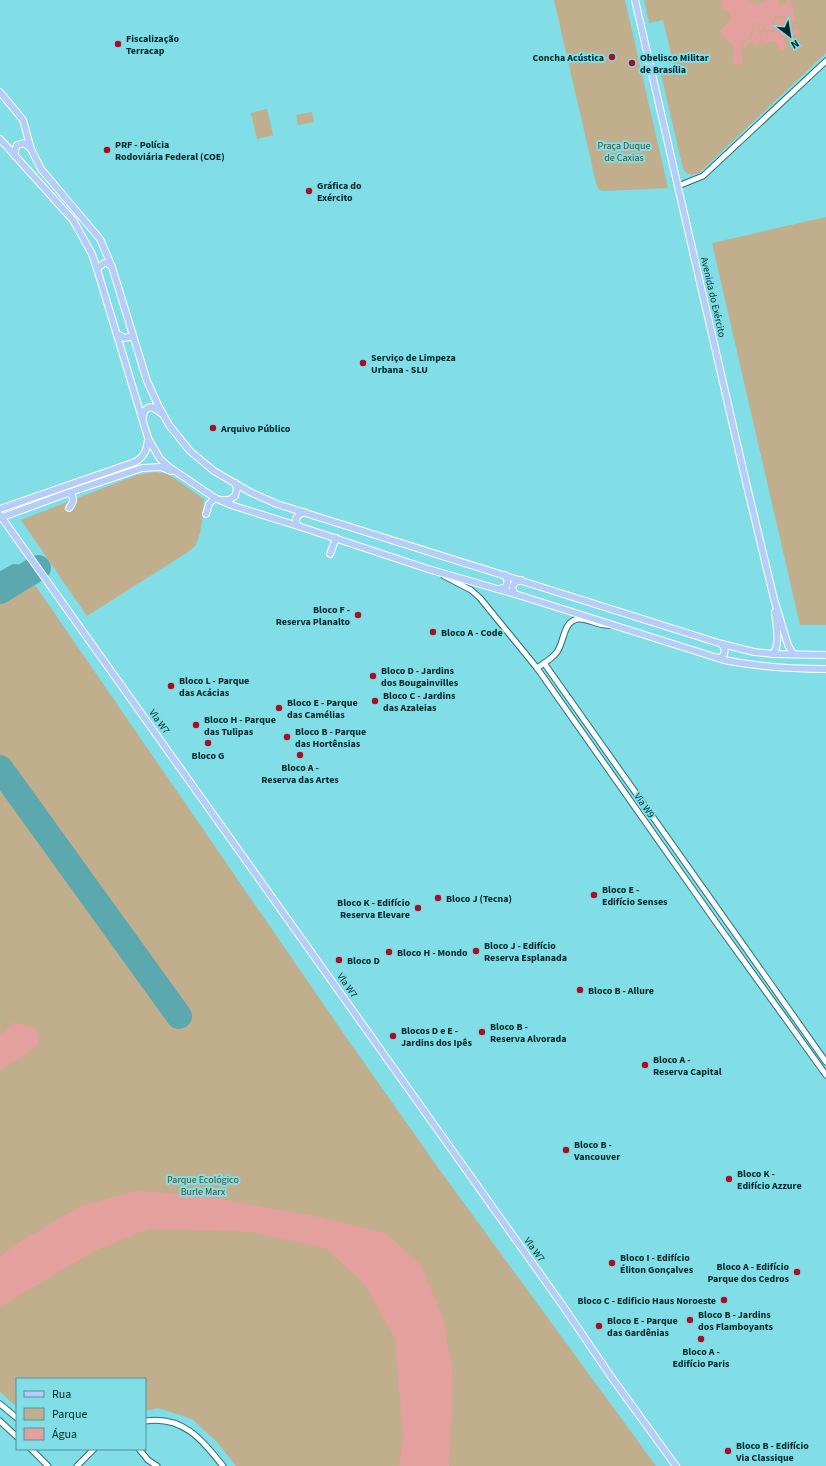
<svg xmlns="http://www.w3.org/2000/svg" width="826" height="1466" viewBox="0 0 826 1466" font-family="'Source Sans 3',sans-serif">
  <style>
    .green { fill: #c0ae8d }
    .water { fill: #e3a09c }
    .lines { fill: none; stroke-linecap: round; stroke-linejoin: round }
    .taxiway { stroke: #5ba8af; stroke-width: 10 }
    .runway { stroke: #5ba8af; stroke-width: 26 }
    .minor-casing { stroke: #287177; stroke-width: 7 }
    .major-casing { stroke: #fff; stroke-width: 8 }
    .minor { stroke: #fff; stroke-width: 5 }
    .major { stroke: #b6cdf7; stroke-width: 6 }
    .poi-dot { fill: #a71024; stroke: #81dde6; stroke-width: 1.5 }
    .labels { text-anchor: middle; stroke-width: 4; stroke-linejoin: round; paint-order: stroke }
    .poi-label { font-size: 10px; font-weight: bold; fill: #00292c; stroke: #81dde6; text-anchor: start }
    .park-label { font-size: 10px; fill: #5d481c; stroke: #81dde6 }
    .street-label { font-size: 10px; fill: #00292c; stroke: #81dde6 }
  </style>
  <rect width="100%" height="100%" fill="#81dde6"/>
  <g class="green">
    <polygon points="554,0 625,0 668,188 603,191 600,190 597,187"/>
    <path d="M 644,0 L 826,0 L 826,53 L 699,173 C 692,176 687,175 683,169 L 660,70 L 674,66 L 663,20 L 649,23 Z"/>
    <polygon points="267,109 273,135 257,139 251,113"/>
    <polygon points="312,112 314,122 298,125 296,115"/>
    <polygon points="826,217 826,625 800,625 712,243"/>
    <path d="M 155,472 L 168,474 L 204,499 C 203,513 202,534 195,546 C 193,548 190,550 188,552 L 87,616 L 21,520 L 137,475 Z"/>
    <polygon points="33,582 346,1037 439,1169 656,1466 236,1466 217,1442 192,1419 158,1408 145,1411 145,1379 17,1379 17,1407 0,1392 0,603"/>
  </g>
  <g class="water">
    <polygon points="724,0 748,0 754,4 764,2 766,0 777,0 780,5 787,4 787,0 791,0 796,21 790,22 785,16 775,17 772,20 773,30 769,32 766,30 761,22 753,24 750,38 743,41 740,44 743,63 734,66 732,59 735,55 732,43 726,40 720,31 730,20 730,13 722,9 720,3"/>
    <path d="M 783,18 L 786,19 L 788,24 L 785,26 L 786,30 L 793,31 L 796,27 L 798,30 L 801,30 L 801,33 L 786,37 L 784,39 L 787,48 L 781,51 L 774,41 L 769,41 L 766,44 L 763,43 L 760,34 L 764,31 L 768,33 L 774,32 C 776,28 773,23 776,19 Z"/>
    <path d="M 761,23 L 764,29 L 759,32 L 761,43 L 755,45 L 752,41 L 748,43 L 748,47 L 743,48 L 742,43 C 755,37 751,38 754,25 Z"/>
    <polygon points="14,1022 35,1028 38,1037 38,1045 16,1061 0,1070 0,1035"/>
    <polygon points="135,1191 193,1194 319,1217 386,1233 421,1265 443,1317 453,1374 449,1466 399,1466 403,1436 395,1338 362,1281 325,1248 251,1232 148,1229 92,1252 0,1307 0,1256 21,1241 80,1206"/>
  </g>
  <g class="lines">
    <polyline class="taxiway" points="0,577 14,569 22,570 26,575"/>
    <g class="runway">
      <polyline points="0,591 38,568"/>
      <polyline points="0,768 179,1016"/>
    </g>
    <defs>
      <g id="minor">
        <polyline points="678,186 703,176 826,61"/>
        <polyline points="444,576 471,590 480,598 537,668 720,928 826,1075"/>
        <polyline points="544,663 826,1062"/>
        <path d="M 537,668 C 544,663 552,659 557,652 C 564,643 563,621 578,619 C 590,618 598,627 611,625"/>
        <polyline points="0,1404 17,1418"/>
        <polyline points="0,1421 17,1437"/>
        <path d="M 145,1421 C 183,1415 202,1440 223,1466"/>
        <polyline points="31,1449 48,1466"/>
        <polyline points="139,1449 148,1460 157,1466"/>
        <polyline points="77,1466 94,1449"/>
      </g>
      <g id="major">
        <polyline points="635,0 745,478 774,599 788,645 793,654"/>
        <polyline points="0,92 23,120 31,149 41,169 100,239 112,267 147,381 159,407 169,425 190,451 214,471 250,492 277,504 722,644 754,652 773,654 826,655"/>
        <path d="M 0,139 L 73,220 L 92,254 L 97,269 L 148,438 L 160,459 L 169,467 L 215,498 L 234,506 L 298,526 L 428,569 L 515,594 L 724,660 C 758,667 791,669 826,669"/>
        <polyline points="15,156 15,150 17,145 24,143 30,148"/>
        <polyline points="97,269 104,263 107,263 112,267"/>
        <polyline points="117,334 125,338 133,336"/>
        <polyline points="143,418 144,411 148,408 152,407 161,413"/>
        <path d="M 68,493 L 72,495 C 74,501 73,503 69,508"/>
        <polyline points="222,500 229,500 235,496 237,489 235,483"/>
        <path d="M 0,509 L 135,462 C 145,456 147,450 148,438"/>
        <polyline points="206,514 209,504 215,498"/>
        <polyline points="0,515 563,1306 612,1378 676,1466"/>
        <polyline points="0,518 68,493 142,468 161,467 171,471"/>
        <path d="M 298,526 C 293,519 297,515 304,512"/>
        <polyline points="330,554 336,538"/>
        <path d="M 499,589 L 506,587 C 508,582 508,580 505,575"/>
        <path d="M 515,594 C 510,587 513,582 521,580"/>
        <path d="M 773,654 C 781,644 776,624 775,612"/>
        <path d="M 719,658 C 726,655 726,650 722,644"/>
      </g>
    </defs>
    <use href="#minor" class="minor-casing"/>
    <use href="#major" class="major-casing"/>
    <use href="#minor" class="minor"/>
    <use href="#major" class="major"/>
  </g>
  <g class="poi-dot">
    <circle cx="118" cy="44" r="4"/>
    <circle cx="612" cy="57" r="4"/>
    <circle cx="632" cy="63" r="4"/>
    <circle cx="107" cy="150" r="4"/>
    <circle cx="309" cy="191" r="4"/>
    <circle cx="363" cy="363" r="4"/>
    <circle cx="213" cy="428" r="4"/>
    <circle cx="358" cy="615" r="4"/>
    <circle cx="433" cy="632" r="4"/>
    <circle cx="373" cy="676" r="4"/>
    <circle cx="171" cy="686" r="4"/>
    <circle cx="375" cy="701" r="4"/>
    <circle cx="279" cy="708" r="4"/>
    <circle cx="196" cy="725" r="4"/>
    <circle cx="287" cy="737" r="4"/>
    <circle cx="208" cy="743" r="4"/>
    <circle cx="300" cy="755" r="4"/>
    <circle cx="594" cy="895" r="4"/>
    <circle cx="438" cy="898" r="4"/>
    <circle cx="418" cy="908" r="4"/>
    <circle cx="476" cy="951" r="4"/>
    <circle cx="389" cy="952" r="4"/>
    <circle cx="339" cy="960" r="4"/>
    <circle cx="580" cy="990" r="4"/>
    <circle cx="482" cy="1032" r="4"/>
    <circle cx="393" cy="1036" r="4"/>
    <circle cx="645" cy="1065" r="4"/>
    <circle cx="566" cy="1150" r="4"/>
    <circle cx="729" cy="1179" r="4"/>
    <circle cx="612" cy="1263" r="4"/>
    <circle cx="797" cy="1272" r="4"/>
    <circle cx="724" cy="1300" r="4"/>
    <circle cx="690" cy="1320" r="4"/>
    <circle cx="599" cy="1326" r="4"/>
    <circle cx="701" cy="1339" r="4"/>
    <circle cx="728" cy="1451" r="4"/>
  </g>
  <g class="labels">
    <g class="poi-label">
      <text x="126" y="42">Fiscalização<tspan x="126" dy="12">Terracap</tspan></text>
      <text x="604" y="61" text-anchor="end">Concha Acústica</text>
      <text x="640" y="61">Obelisco Militar<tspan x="640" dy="12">de Brasília</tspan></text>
      <text x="115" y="148">PRF - Polícia<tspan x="115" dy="12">Rodoviária Federal (COE)</tspan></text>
      <text x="317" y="189">Gráfica do<tspan x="317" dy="12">Exército</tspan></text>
      <text x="371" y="361">Serviço de Limpeza<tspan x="371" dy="12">Urbana - SLU</tspan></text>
      <text x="221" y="432">Arquivo Público</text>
      <text x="350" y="613" text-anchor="end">Bloco F -<tspan x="350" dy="12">Reserva Planalto</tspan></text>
      <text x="441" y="636">Bloco A - Code</text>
      <text x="381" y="674">Bloco D - Jardins<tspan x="381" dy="12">dos Bougainvilles</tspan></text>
      <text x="179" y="684">Bloco L - Parque<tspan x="179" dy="12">das Acácias</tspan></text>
      <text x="383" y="699">Bloco C - Jardins<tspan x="383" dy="12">das Azaleias</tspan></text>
      <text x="287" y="706">Bloco E - Parque<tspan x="287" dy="12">das Camélias</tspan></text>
      <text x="204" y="723">Bloco H - Parque<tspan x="204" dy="12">das Tulipas</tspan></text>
      <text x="295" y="735">Bloco B - Parque<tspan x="295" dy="12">das Hortênsias</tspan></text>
      <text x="208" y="759" text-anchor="middle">Bloco G</text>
      <text x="300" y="771" text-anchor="middle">Bloco A -<tspan x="300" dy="12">Reserva das Artes</tspan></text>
      <text x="602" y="893">Bloco E -<tspan x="602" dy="12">Edifício Senses</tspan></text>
      <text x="446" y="902">Bloco J (Tecna)</text>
      <text x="410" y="906" text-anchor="end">Bloco K - Edifício<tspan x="410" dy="12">Reserva Elevare</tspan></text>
      <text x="484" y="949">Bloco J - Edifício<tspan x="484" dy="12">Reserva Esplanada</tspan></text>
      <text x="397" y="956">Bloco H - Mondo</text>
      <text x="347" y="964">Bloco D</text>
      <text x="588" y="994">Bloco B - Allure</text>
      <text x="490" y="1030">Bloco B -<tspan x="490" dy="12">Reserva Alvorada</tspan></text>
      <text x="401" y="1034">Blocos D e E -<tspan x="401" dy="12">Jardins dos Ipês</tspan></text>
      <text x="653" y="1063">Bloco A -<tspan x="653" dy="12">Reserva Capital</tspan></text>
      <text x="574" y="1148">Bloco B -<tspan x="574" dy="12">Vancouver</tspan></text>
      <text x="737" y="1177">Bloco K -<tspan x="737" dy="12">Edifício Azzure</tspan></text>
      <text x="620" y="1261">Bloco I - Edifício<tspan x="620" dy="12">Éliton Gonçalves</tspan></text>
      <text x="789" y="1270" text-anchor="end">Bloco A - Edifício<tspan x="789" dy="12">Parque dos Cedros</tspan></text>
      <text x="716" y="1304" text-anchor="end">Bloco C - Edificio Haus Noroeste</text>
      <text x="698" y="1318">Bloco B - Jardins<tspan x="698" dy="12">dos Flamboyants</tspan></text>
      <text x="607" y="1324">Bloco E - Parque<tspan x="607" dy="12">das Gardênias</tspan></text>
      <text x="701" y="1355" text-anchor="middle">Bloco A -<tspan x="701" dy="12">Edifício Paris</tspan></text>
      <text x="736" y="1449">Bloco B - Edifício<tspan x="736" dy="12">Via Classique</tspan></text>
    </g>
    <g class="park-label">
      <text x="624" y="149">Praça Duque<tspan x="624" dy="12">de Caxias</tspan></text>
      <text x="203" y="1183">Parque Ecológico<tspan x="203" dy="12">Burle Marx</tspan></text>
    </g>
    <g class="street-label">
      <text transform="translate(714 297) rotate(77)" y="4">Avenida do Exército</text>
      <text transform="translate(160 721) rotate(54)" y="4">Vla W7</text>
      <text transform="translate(645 805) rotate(55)" y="4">Via W9</text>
      <text transform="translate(348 985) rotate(55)" y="4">Vla W7</text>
      <text transform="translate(535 1249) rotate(54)" y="4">Vla W7</text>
    </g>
  </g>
  <rect x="16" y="1378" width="130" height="72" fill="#81dde6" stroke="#4d959c"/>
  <rect x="24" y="1391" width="20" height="6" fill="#b6cdf7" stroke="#4d959c"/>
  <text x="52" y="1398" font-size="12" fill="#00292c">Rua</text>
  <rect x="24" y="1408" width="20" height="12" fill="#c0ae8d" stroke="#4d959c"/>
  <text x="52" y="1418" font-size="12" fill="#00292c">Parque</text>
  <rect x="24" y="1428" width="20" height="12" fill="#e3a09c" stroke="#4d959c"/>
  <text x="52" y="1438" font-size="12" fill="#00292c">Água</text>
  <g transform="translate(790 36) rotate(149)" stroke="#81dde6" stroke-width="3" paint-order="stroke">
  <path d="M0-3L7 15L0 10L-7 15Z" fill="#00292c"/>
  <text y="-6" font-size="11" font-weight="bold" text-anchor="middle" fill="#00292c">N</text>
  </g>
</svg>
